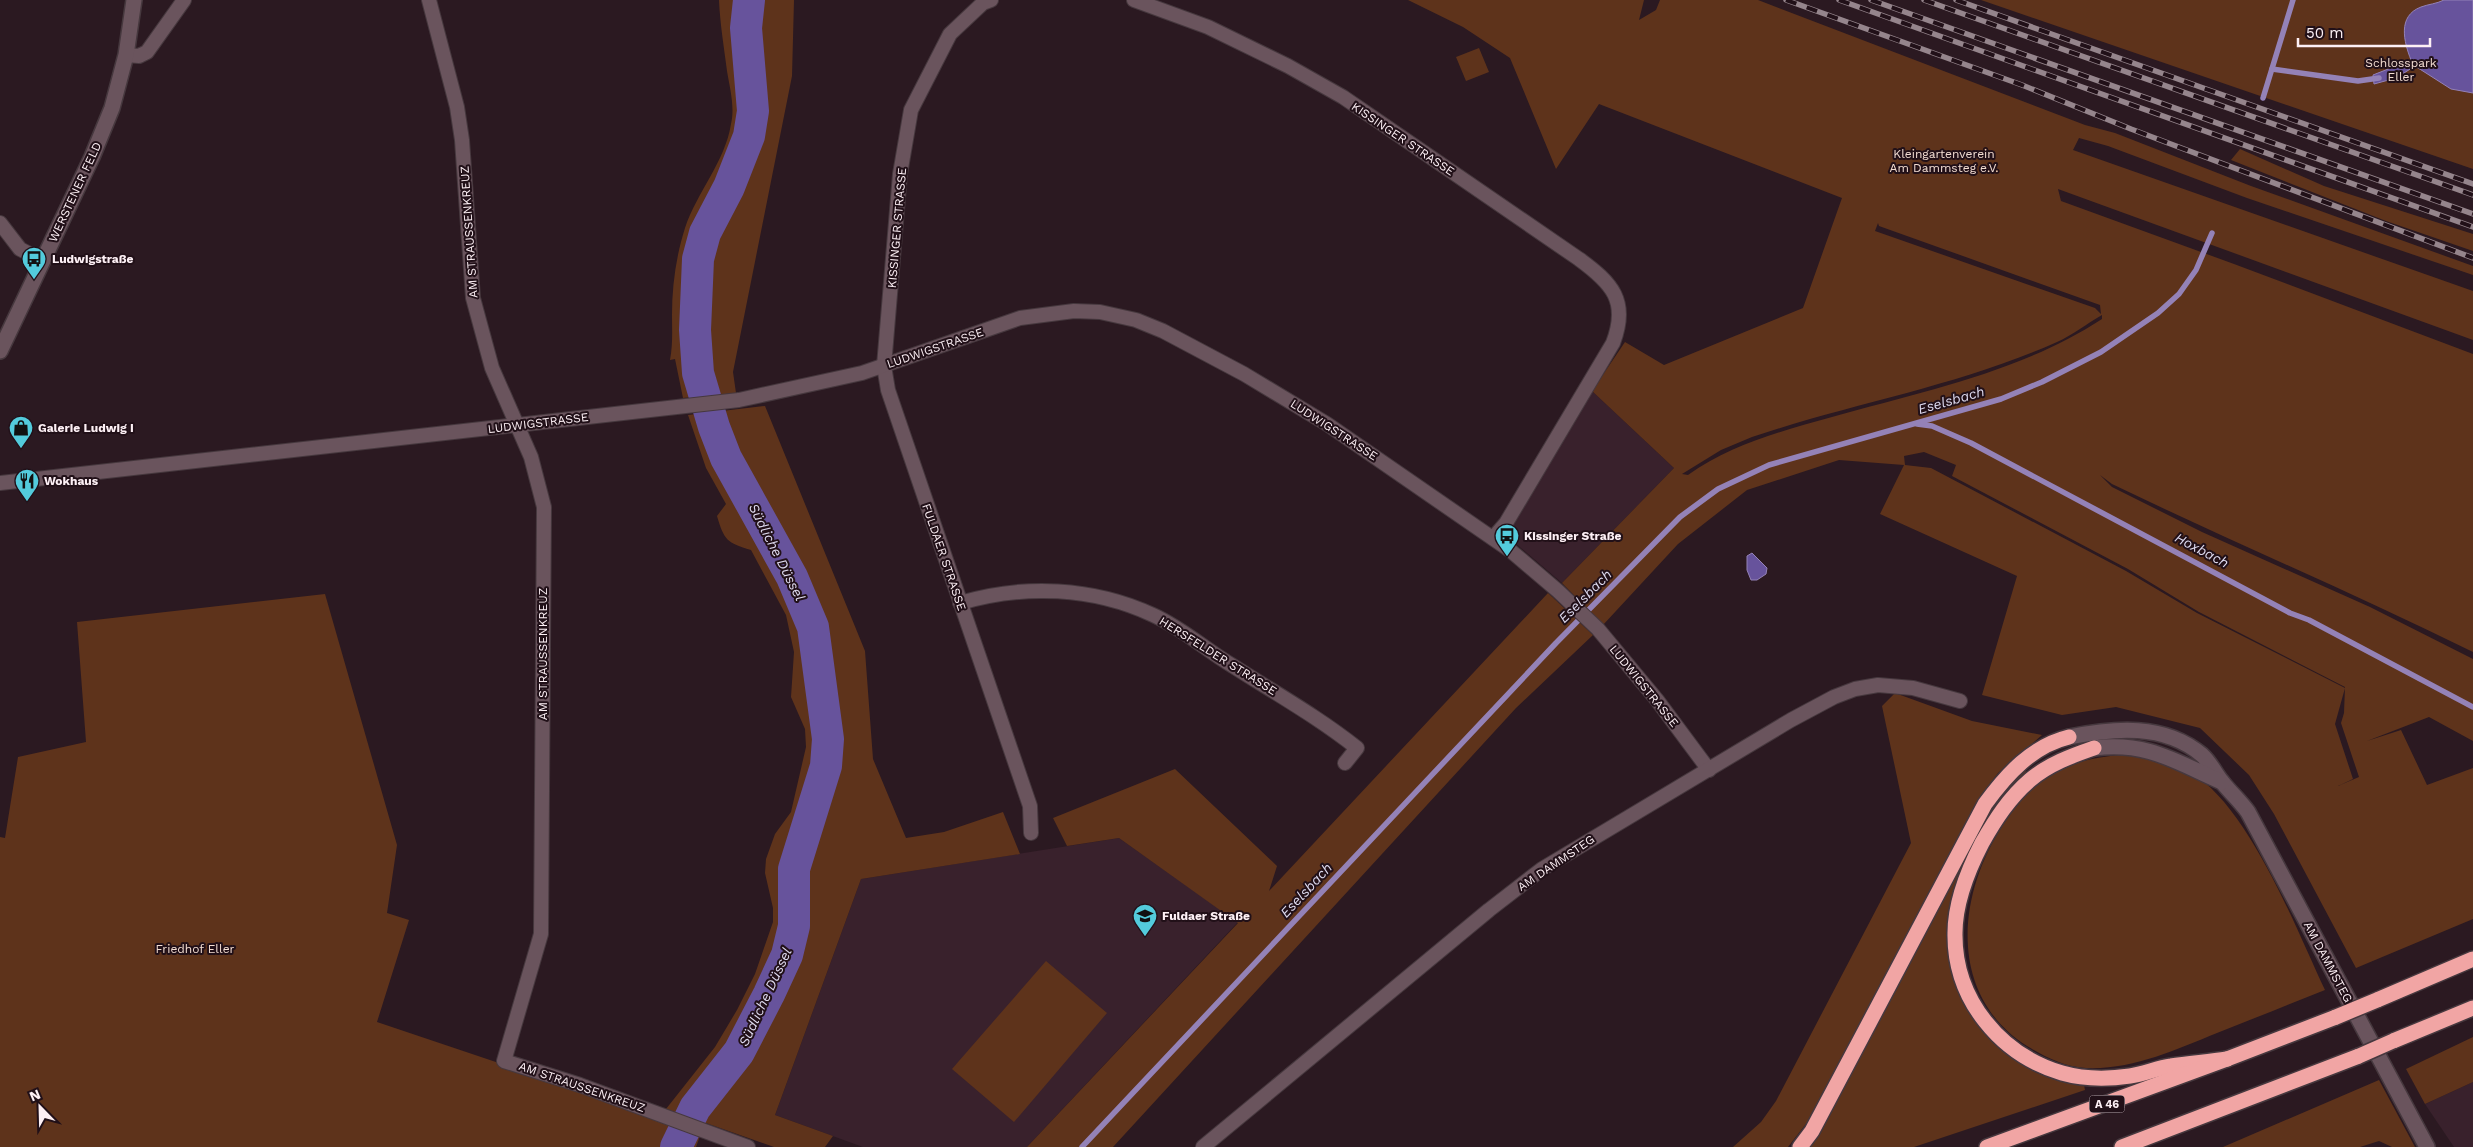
<svg xmlns="http://www.w3.org/2000/svg" width="2473" height="1147" viewBox="0 0 2473 1147" font-family="'Work Sans',sans-serif">
  <style>
    .built { fill: #39212c }
    .green { fill: #5e331b; fill-rule: evenodd }
    .water { fill: #67539c; stroke: #9482b7 }
    .lines { fill: none; stroke-linecap: round; stroke-linejoin: round }
    .stream { stroke: #9482b7; stroke-width: 5.5 }
    .river { stroke: #67539c; stroke-width: 32 }
    .street-casing { stroke: #46383e; stroke-width: 16 }
    .secondary-casing { stroke: #46383e; stroke-width: 18 }
    .highway-casing { stroke: #46383e; stroke-width: 18 }
    .street { stroke: #6a545d; stroke-width: 14 }
    .secondary { stroke: #6a545d; stroke-width: 15 }
    .highway { stroke: #f1a5a4; stroke-width: 15 }
    .rail-casing { stroke: #95858c; stroke-width: 5.5 }
    .rail { stroke: #211018; stroke-width: 4; stroke-dasharray: 11; stroke-linecap: butt }
    .highway-bridge-casing { stroke: #46383e; stroke-width: 18; stroke-linecap: butt }
    .highway-bridge { stroke: #f1a5a4; stroke-width: 15 }
    .labels { text-anchor: middle; stroke-width: 4; stroke-linejoin: round; paint-order: stroke }
    .shield { fill: #211018; stroke: #bbadb3; stroke-width: 1 }
    .shield-label { font-size: 11px; font-weight: bold; fill: #fdf0f5 }
    .park-label { font-size: 12px; fill: #f3ddd2; stroke: #211018 }
    .street-label { font-size: 12px; fill: #fdf0f5; stroke: #211018 }
    .poi-label { font-size: 12px; font-weight: bold; fill: #fdf0f5; stroke: #211018; text-anchor: start }
    .water-label { font-size: 14px; font-style: italic; fill: #dedaef; stroke: #211018 }
  </style>
  <rect width="100%" height="100%" fill="#2b1921"/>
  <g class="built">
    <polygon points="1592,391 1674,468 1562,583 1514,542 1508,525"/>
    <polygon points="1119,838 1238,922 1027,1147 863,1147 775,1115 861,879"/>
    <polygon points="2473,1082 2473,1147 2454,1147 2425,1104"/>
  </g>
  <g class="green">
    <path d="M 719,0 L 794,0 L 792,76 L 733,372 L 736,393 L 683,398 L 675,359 L 670,360 C 673,344 672,330 672,315 C 672,286 676,256 685,228 C 697,192 725,162 731,124 C 735,107 730,89 727,71 C 724,47 720,24 719,0 Z"/>
    <path d="M 1408,0 L 1644,0 L 1639,20 L 1656,10 L 1660,0 L 1758,0 L 2085,125 L 2115,133 L 2251,186 L 2473,266 L 2473,275 L 2247,198 L 2108,146 L 2079,138 L 2073,150 L 2473,291 L 2473,340 L 2058,189 L 2061,201 L 2234,264 L 2473,354 L 2473,652 C 2354,593 2232,542 2112,484 L 2100,475 L 2112,487 L 2202,532 L 2370,607 L 2473,659 L 2473,741 L 2429,717 L 2367,741 L 2401,730 L 2427,785 L 2473,768 L 2473,919 L 2356,968 L 2274,814 L 2249,775 L 2200,728 L 2116,707 L 2062,715 L 1982,695 L 2017,576 L 1880,514 L 1904,465 L 1839,460 L 1747,490 L 1678,544 L 1603,625 L 1562,583 L 1674,468 L 1592,391 L 1625,342 L 1664,365 L 1803,308 L 1842,198 L 1599,104 L 1556,169 L 1510,58 L 1463,27 ZM 1878,223 L 1879,226 L 2100,305 L 2101,314 L 2095,308 L 1875,231 ZM 2102,315 L 2102,319 C 2021,372 1924,391 1832,417 C 1782,431 1731,444 1688,475 L 1682,474 L 1721,450 L 1752,437 C 1853,403 1959,386 2057,342 C 2073,335 2086,324 2102,315 ZM 1924,452 L 1956,465 L 1952,476 L 2128,569 L 2199,612 L 2345,687 L 2344,713 L 2341,723 L 2359,777 L 2338,786 L 2353,779 L 2335,724 L 2345,688 L 2197,613 L 2126,571 L 1931,468 L 1905,465 L 1904,456 Z"/>
    <polygon points="1981,0 2473,0 2473,169"/>
    <polygon points="1479,48 1489,72 1466,81 1456,57"/>
    <polygon points="2240,149 2324,186 2473,234 2473,251 2386,221 2231,160"/>
    <path d="M 765,406 L 865,651 L 873,759 L 906,838 L 944,832 L 1003,812 L 1020,854 L 861,879 L 775,1115 L 833,1136 L 825,1147 L 774,1147 L 666,1109 L 715,1047 L 737,1010 L 755,974 L 773,922 L 773,908 L 765,873 L 766,859 L 775,834 L 791,812 L 806,747 L 805,729 L 791,697 L 794,652 L 786,615 L 751,550 C 727,543 724,540 717,516 L 726,504 L 706,468 L 688,415 Z"/>
    <polygon points="1548,593 1593,635 1516,708 1113,1147 1027,1147 1238,923 1119,838 1067,846 1053,818 1175,769 1277,866 1269,891"/>
    <polygon points="325,594 397,845 387,913 409,920 377,1022 573,1088 700,1136 696,1147 0,1147 0,837 5,838 18,757 86,742 77,622"/>
    <polygon points="1895,693 1972,721 2042,735 1998,773 1980,797 1812,1116 1788,1147 1733,1147 1761,1122 1776,1101 1911,843 1882,706"/>
    <path d="M 2128,754 C 2149,758 2171,761 2190,772 C 2249,806 2296,929 2325,990 C 2289,1004 2253,1019 2217,1033 C 2175,1050 2132,1070 2086,1068 C 2065,1067 2045,1057 2027,1046 C 1947,995 1957,895 2003,825 C 2013,810 2025,793 2039,782 C 2065,762 2096,757 2128,754 Z"/>
    <polygon points="2023,768 2027,773 1956,891 1960,992 1971,1014 1992,1040 2015,1060 2037,1073 2059,1081 2084,1085 2085,1090 1914,1147 1806,1147 1994,801"/>
    <polygon points="1046,961 1107,1013 1014,1122 952,1069"/>
    <polygon points="2473,1037 2473,1082 2425,1104 2406,1069"/>
    <polygon points="2379,1080 2415,1147 2392,1147 2379,1141 2360,1147 2223,1147"/>
  </g>
  <g class="water">
    <path d="M 2444,0 L 2473,0 L 2473,93 L 2451,89 L 2415,66 L 2396,78 L 2374,84 L 2373,75 L 2411,60 C 2404,42 2397,16 2421,7 C 2429,4 2436,4 2444,0 Z"/>
    <polygon points="1752,553 1767,568 1766,574 1757,580 1751,580 1747,570 1747,556"/>
  </g>
  <g class="lines">
    <g class="stream">
      <polyline points="2272,69 2358,81 2379,78"/>
      <polyline points="2263,98 2293,0"/>
      <polyline points="1917,424 1932,426 1971,443 2290,613 2309,620 2473,707"/>
      <polyline points="1082,1147 1556,643 1680,517 1718,489 1769,465 2001,399 2042,382 2101,352 2158,313 2179,294 2196,270 2212,233"/>
    </g>
    <polyline class="river" points="676,1147 695,1108 739,1052 769,994 787,955 794,926 794,869 826,766 828,739 813,627 792,577 726,458 714,427 698,373 695,330 698,259 705,233 729,187 749,136 753,111 746,28 749,0"/>
    <defs>
      <g id="street">
        <polyline points="429,0 457,107 462,140 473,298 492,368 531,457 544,507 541,934 504,1061 580,1085 748,1147"/>
        <polyline points="991,0 983,3 950,34 911,110 900,174 884,366 888,390 1030,806 1031,833"/>
        <path d="M 1134,0 L 1208,27 L 1288,66 L 1343,97 L 1579,259 C 1612,283 1629,301 1613,343 L 1506,523 L 1493,538"/>
        <polyline points="126,55 139,56 147,52 184,0"/>
        <polyline points="0,223 20,249 43,261"/>
        <polyline points="0,483 739,400 862,373 1020,318 1074,311 1100,312 1136,320 1163,331 1244,374 1327,424 1511,551 1558,591 1598,629 1657,700 1709,770"/>
        <path d="M 960,603 C 1024,584 1093,587 1153,615 C 1182,628 1206,650 1233,666 C 1275,693 1318,717 1357,748 L 1345,763"/>
        <polyline points="1203,1147 1489,910 1542,869 1791,720 1834,697 1855,689 1878,685 1913,688 1960,701"/>
      </g>
      <g id="secondary">
        <polyline points="0,351 92,157 112,108 126,55 134,0"/>
        <path d="M 2069,737 C 2114,728 2164,723 2202,755 C 2211,763 2215,774 2223,783 C 2231,793 2240,801 2248,812 L 2427,1147"/>
        <path d="M 2094,748 C 2147,741 2176,762 2222,782"/>
      </g>
      <g id="highway">
        <path d="M 2094,748 C 2071,756 2049,764 2030,780 C 2009,798 1995,820 1982,843 C 1968,870 1955,902 1955,933 C 1954,1000 2001,1055 2062,1073 C 2083,1079 2109,1079 2130,1076 C 2144,1074 2157,1068 2171,1066 C 2189,1063 2208,1062 2227,1059"/>
        <polyline points="2377,1000 2473,959"/>
        <polyline points="2393,1041 2473,1008"/>
        <path d="M 1800,1147 L 1812,1131 L 1985,804 C 2007,774 2032,746 2069,737"/>
        <polyline points="1987,1147 2227,1059 2336,1017"/>
        <polyline points="2122,1147 2359,1056"/>
      </g>
    </defs>
    <use href="#street" class="street-casing"/>
    <use href="#secondary" class="secondary-casing"/>
    <use href="#highway" class="highway-casing"/>
    <use href="#street" class="street"/>
    <use href="#secondary" class="secondary"/>
    <use href="#highway" class="highway"/>
    <defs>
      <g id="rail">
        <polyline points="1786,0 2022,85 2131,129 2473,258"/>
        <polyline points="1839,0 2473,227"/>
        <polyline points="1871,0 2473,214"/>
        <polyline points="1924,0 2473,195"/>
        <polyline points="1956,0 2473,184"/>
      </g>
    </defs>
    <use href="#rail" class="rail-casing"/>
    <use href="#rail" class="rail"/>
    <defs>
      <g id="highway-bridge">
        <polyline points="2336,1017 2377,1000"/>
        <polyline points="2359,1056 2393,1041"/>
      </g>
    </defs>
    <use href="#highway-bridge" class="highway-bridge-casing"/>
    <use href="#highway-bridge" class="highway-bridge"/>
  </g>
  <defs>
    <symbol id="bus-pin" viewBox="-11 -11 22 30"><path d="M0 17L-7.5 6A9.5 9.5 0 1 1 7.5 6Z" fill="#53cbdc" stroke="#211018"/><path d="M-5-6H5V4H4V6H2V4H-2V6H-4V4H-5ZM-3.5-4V0h7V-4ZM-3.5 1.2v1.5H-2V1.2ZM2 1.2v1.5H3.5V1.2Z" fill="#111"/></symbol>
    <symbol id="shop-pin" viewBox="-11 -11 22 30"><path d="M0 17L-7.5 6A9.5 9.5 0 1 1 7.5 6Z" fill="#53cbdc" stroke="#211018"/><path d="M-5-2.5h2.3a2.7 3.5 0 0 1 5.4 0H5L5.5 6h-11ZM-1.5-2.5h3a1.5 2.3 0 0 0-3 0Z" fill="#111"/></symbol>
    <symbol id="restaurant-pin" viewBox="-11 -11 22 30"><path d="M0 17L-7.5 6A9.5 9.5 0 1 1 7.5 6Z" fill="#53cbdc" stroke="#211018"/><path d="M-5-6h1v4h1v-4h1v4h1v-4h1v5L-1.5 .5V6h-2V.5L-5-1ZM5-6V6H3V1.5H1.5Q1.5-4 5-6Z" fill="#111"/></symbol>
    <symbol id="school-pin" viewBox="-11 -11 22 30"><path d="M0 17L-7.5 6A9.5 9.5 0 1 1 7.5 6Z" fill="#53cbdc" stroke="#211018"/><path d="M0-5L7-2L0 1L-7-2ZM-4 1L0 2.5L4 1V4Q0 6-4 4Z" fill="#111"/></symbol>
  </defs>
  <g fill-rule="evenodd">
    <use href="#bus-pin" x="20" y="245" width="28" height="38"/>
    <use href="#shop-pin" x="7" y="414" width="28" height="38"/>
    <use href="#restaurant-pin" x="13" y="467" width="28" height="38"/>
    <use href="#bus-pin" x="1493" y="522" width="28" height="38"/>
    <use href="#school-pin" x="1131" y="902" width="28" height="38"/>
  </g>
  <g class="labels">
    <rect class="shield" x="2089.5" y="1095.5" width="35" height="17" rx="4"/>
    <g class="shield-label">
      <text x="2107" y="1108">A 46</text>
    </g>
    <g class="park-label">
      <text x="2401" y="67">Schlosspark<tspan x="2401" dy="14">Eller</tspan></text>
      <text x="1944" y="158">Kleingartenverein<tspan x="1944" dy="14">Am Dammsteg e.V.</tspan></text>
      <text x="195" y="953">Friedhof Eller</text>
    </g>
    <g class="street-label">
      <text transform="translate(1403 139) rotate(34)" y="4">KISSINGER STRASSE</text>
      <text transform="translate(75 192) rotate(-65)" y="4">WERSTENER FELD</text>
      <text transform="translate(897 228) rotate(-85)" y="4">KISSINGER STRASSE</text>
      <text transform="translate(469 232) rotate(-94)" y="4">AM STRAUSSENKREUZ</text>
      <text transform="translate(935 348) rotate(-19)" y="4">LUDWIGSTRASSE</text>
      <text transform="translate(538 423) rotate(-7)" y="4">LUDWIGSTRASSE</text>
      <text transform="translate(1334 430) rotate(33)" y="4">LUDWIGSTRASSE</text>
      <text transform="translate(944 557) rotate(71)" y="4">FULDAER STRASSE</text>
      <text transform="translate(543 654) rotate(-90)" y="4">AM STRAUSSENKREUZ</text>
      <text transform="translate(1218 656) rotate(32)" y="4">HERSFELDER STRASSE</text>
      <text transform="translate(1644 686) rotate(51)" y="4">LUDWIGSTRASSE</text>
      <text transform="translate(1556 863) rotate(-34)" y="4">AM DAMMSTEG</text>
      <text transform="translate(2328 962) rotate(62)" y="4">AM DAMMSTEG</text>
      <text transform="translate(582 1087) rotate(19)" y="4">AM STRAUSSENKREUZ</text>
    </g>
    <g class="poi-label">
      <text x="52" y="263">Ludwigstraße</text>
      <text x="38" y="432">Galerie Ludwig I</text>
      <text x="44" y="485">Wokhaus</text>
      <text x="1524" y="540">Kissinger Straße</text>
      <text x="1162" y="920">Fuldaer Straße</text>
    </g>
    <g class="water-label">
      <text transform="translate(1951 400) rotate(-16)" y="5">Eselsbach</text>
      <text transform="translate(2202 550) rotate(28)" y="5">Hoxbach</text>
      <text transform="translate(777 552) rotate(63)" y="5">Südliche Düssel</text>
      <text transform="translate(1585 596) rotate(-45)" y="5">Eselsbach</text>
      <text transform="translate(1306 890) rotate(-47)" y="5">Eselsbach</text>
      <text transform="translate(765 997) rotate(-65)" y="5">Südliche Düssel</text>
    </g>
  </g>
  <g transform="translate(40 1107) rotate(337)" stroke="#211018" stroke-width="4" paint-order="stroke">
  <path d="M0-4L9 19L0 12L-9 19Z" fill="#fdf0f5"/>
  <text y="-8" font-size="14" font-weight="bold" text-anchor="middle" fill="#fdf0f5">N</text>
  </g>
  <path d="M2298 38v8h132v-8" fill="none" stroke="#fdf0f5" stroke-width="2.5"/>
  <text x="2306" y="38" font-size="15" fill="#fdf0f5" stroke="#211018" stroke-width="4" paint-order="stroke">50 m</text>
</svg>
